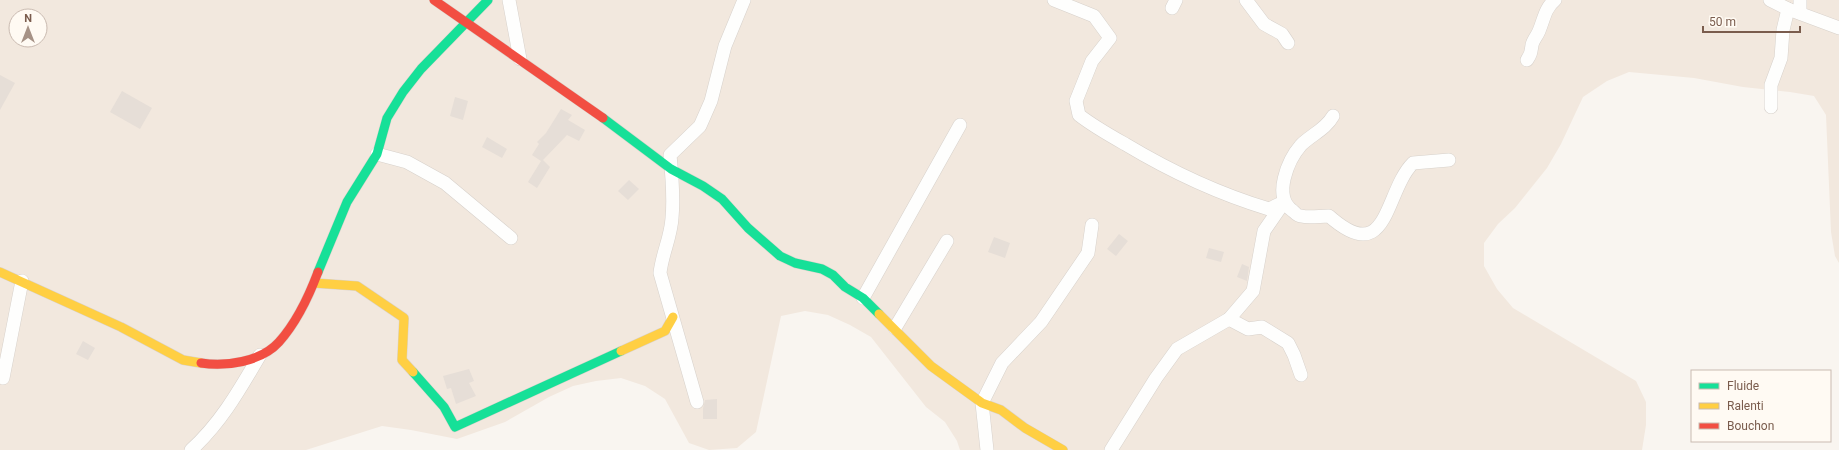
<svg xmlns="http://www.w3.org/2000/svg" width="1839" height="450" viewBox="0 0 1839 450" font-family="Roboto,sans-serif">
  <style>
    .residential { fill: #f2e8de; fill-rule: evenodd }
    .building { fill: #e6ded7 }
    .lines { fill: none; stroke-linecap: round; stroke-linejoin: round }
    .street-casing { stroke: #d7d1cb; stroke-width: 14 }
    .fast-casing { stroke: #d9d2cb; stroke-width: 10 }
    .slow-casing { stroke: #d9d2cb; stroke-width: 10 }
    .jam-casing { stroke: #d9d2cb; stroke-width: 10 }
    .street { stroke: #fefefd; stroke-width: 13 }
    .fast { stroke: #16e098; stroke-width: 9 }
    .slow { stroke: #ffcf43; stroke-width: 9 }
    .jam { stroke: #f24e42; stroke-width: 9 }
  </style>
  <rect width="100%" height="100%" fill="#f9f5f0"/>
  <path class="residential" d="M 0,0 L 1839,0 L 1839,263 L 1835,256 L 1831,232 L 1826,115 L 1814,96 L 1790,92 L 1743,87 L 1694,78 L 1629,72 L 1607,81 L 1583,97 L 1561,144 L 1547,168 L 1515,208 L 1498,224 L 1484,243 L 1484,266 L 1497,289 L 1513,308 L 1636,381 L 1646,402 L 1646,425 L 1642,450 L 960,450 L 957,441 L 945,422 L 926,407 L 871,337 L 850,325 L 828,315 L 805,311 L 781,316 L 756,432 L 737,448 L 709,450 L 689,443 L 665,399 L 645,386 L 621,378 L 596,381 L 573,386 L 549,397 L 505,422 L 457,439 L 411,430 L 382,426 L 306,450 L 0,450 ZM 16,16 L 40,16 L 40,40 L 16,40 Z"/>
  <g class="building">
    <polygon points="0,75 15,83 0,110"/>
    <polygon points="122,91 152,108 140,129 110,112"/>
    <polygon points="455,97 468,101 463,120 450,116"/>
    <polygon points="561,109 572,115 568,120 585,130 579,141 567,135 543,160 550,167 537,188 528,182 541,161 532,155 539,144 537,142 546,133"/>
    <polygon points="487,137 507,149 502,158 482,147"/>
    <polygon points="629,180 639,189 628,200 618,191"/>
    <polygon points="1119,234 1128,241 1116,256 1107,249"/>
    <polygon points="994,237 1010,243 1005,258 988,252"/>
    <polygon points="1209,248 1224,252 1221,262 1206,258"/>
    <polygon points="1242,264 1249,267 1247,281 1237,277"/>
    <polygon points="83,341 95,348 88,360 76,354"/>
    <polygon points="469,369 474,381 469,383 476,396 456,404 451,388 447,389 443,376"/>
    <polygon points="717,399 717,419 703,419 703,408 705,400"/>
  </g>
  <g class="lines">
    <defs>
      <g id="street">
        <polyline points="509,0 520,59"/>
        <path d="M 1054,0 L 1094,16 L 1110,38 L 1092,61 L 1076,101 L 1079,115 C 1093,126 1109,135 1125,144 C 1170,171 1219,194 1269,209 L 1284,202"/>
        <polyline points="1246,0 1264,24 1282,34 1288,43"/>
        <polyline points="1770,0 1788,9 1839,28"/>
        <polyline points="1172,8 1176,0"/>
        <polyline points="1800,13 1800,0"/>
        <path d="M 1527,60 C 1531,54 1531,52 1532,45 C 1533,40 1537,36 1539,31 C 1544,19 1545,8 1555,0"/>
        <polyline points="1771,107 1771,85 1781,58 1783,30 1788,9"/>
        <path d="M 1333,116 C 1326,129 1311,135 1301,145 C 1288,160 1272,197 1293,211 C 1295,213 1298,216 1301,216 C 1309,218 1320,216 1329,216 C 1389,269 1384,192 1413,163 L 1449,160"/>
        <polyline points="377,154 407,162 445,183 511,238"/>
        <polyline points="863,298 960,125"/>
        <polyline points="1229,319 1248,329 1262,327 1288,343 1294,355 1301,375"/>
        <polyline points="895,328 947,241"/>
        <polyline points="3,378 22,281"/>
        <path d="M 697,402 L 660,273 C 662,254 671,237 672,218 C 674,198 672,175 670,155 L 700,126 L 711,101 L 725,46 L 744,0"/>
        <path d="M 191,450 C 221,423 240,389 260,355"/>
        <polyline points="987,450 982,403 1002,363 1041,322 1088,253 1092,225"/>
        <polyline points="1111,450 1156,378 1177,349 1229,319 1253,291 1264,231 1284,202"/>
      </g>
      <g id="fast">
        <polyline points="603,118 671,169 703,186 722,199 748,228 780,256 795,263 822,269 833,275 845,287 863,298 879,314"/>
        <polyline points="318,272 347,202 377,154 387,118 403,92 421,69 488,0"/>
        <polyline points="413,372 444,407 455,427 621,351"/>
      </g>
      <g id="slow">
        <polyline points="0,272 121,327 183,360 201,363"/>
        <polyline points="314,283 357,286 404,318 402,360 413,372"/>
        <polyline points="879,314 931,366 982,403 1001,410 1025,428 1063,450"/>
        <polyline points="621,351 665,331 673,317"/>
      </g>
      <g id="jam">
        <polyline points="434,0 603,118"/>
        <path d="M 201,363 C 225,367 261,362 279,342 C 296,323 309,296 318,272"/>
      </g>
    </defs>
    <use href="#street" class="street-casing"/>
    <use href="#fast" class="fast-casing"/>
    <use href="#slow" class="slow-casing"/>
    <use href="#jam" class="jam-casing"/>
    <use href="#street" class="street"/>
    <use href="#fast" class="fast"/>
    <use href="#slow" class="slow"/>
    <use href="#jam" class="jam"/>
  </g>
  <rect x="1691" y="370" width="140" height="72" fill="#fffaf3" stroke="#cabbb1"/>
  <rect x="1699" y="383" width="20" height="6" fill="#16e098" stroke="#cabbb1"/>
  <text x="1727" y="390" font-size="12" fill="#7a5c4d">Fluide</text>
  <rect x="1699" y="403" width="20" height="6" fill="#ffcf43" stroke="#cabbb1"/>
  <text x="1727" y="410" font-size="12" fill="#7a5c4d">Ralenti</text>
  <rect x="1699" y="423" width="20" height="6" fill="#f24e42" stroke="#cabbb1"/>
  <text x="1727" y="430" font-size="12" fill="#7a5c4d">Bouchon</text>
  <g transform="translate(28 28)"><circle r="19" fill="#fffaf3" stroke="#cabbb1"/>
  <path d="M0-3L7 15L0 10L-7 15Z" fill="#a69286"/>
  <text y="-6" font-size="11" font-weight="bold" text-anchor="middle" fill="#7a5c4d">N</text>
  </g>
  <path d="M1703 26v6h97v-6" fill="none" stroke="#7a5c4d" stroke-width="2"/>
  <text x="1709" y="26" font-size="12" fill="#7a5c4d" stroke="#fffaf3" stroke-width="3" paint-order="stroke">50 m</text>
</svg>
